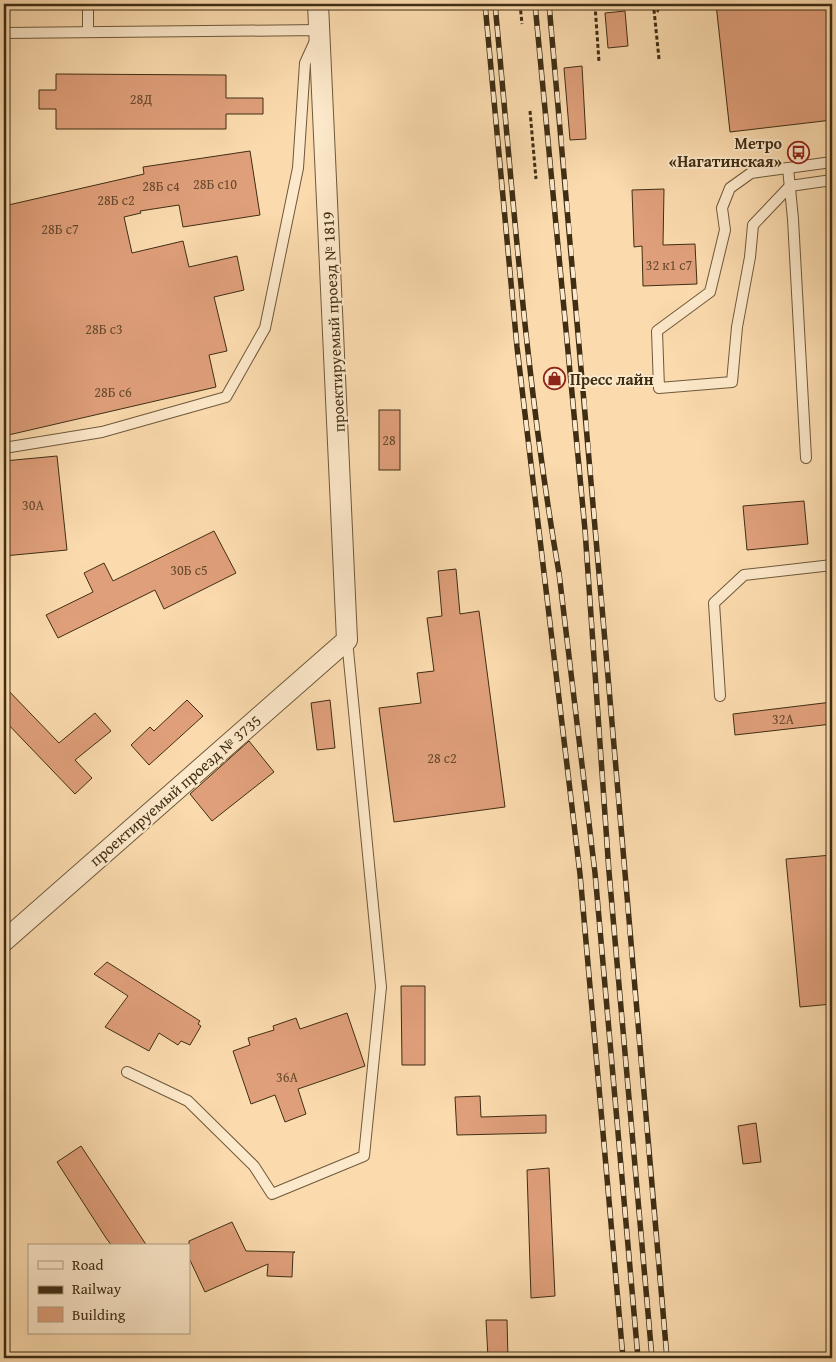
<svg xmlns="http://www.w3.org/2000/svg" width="836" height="1362" viewBox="0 0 836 1362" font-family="'Gentium Book Plus',serif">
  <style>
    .building { fill: #df9f7a; stroke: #3f2e14 }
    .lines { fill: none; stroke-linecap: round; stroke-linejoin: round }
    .service-casing { stroke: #6e593a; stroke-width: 12 }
    .minor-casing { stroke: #6e593a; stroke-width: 22 }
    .path { stroke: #3f2e14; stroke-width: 3; stroke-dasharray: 4 2.5; stroke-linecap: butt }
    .service { stroke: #fce8ca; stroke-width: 10 }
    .minor { stroke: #fce8ca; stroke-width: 20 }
    .rail-casing { stroke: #3f2e14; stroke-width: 5.5 }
    .rail { stroke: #fce8ca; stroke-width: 4; stroke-dasharray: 11; stroke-linecap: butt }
    .labels { text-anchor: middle; stroke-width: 4; stroke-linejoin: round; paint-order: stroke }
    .number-label { font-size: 14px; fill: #674a2e }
    .poi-label { font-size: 16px; font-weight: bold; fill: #3f2e14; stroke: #fce8ca; text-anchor: end }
    .street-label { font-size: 16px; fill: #3f2e14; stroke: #fce8ca }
  </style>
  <rect width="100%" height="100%" fill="#fbdbae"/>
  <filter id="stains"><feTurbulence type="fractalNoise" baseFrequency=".004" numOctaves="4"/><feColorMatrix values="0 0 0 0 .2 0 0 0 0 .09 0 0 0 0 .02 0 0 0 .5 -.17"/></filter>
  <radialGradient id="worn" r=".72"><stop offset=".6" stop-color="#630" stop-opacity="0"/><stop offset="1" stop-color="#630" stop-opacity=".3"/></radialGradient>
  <g class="building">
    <polygon points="716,4 832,4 832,120 730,132"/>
    <polygon points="625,11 628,46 608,48 605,13"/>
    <polygon points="582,66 586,139 570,140 564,68"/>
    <polygon points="56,74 226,75 226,98 263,98 263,114 226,114 226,129 56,129 56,109 39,109 39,90 56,90"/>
    <polygon points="250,151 260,215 183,227 179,205 140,211 141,213 124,217 132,253 183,241 189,267 237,256 244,290 214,297 227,351 209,355 216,387 4,436 4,206 144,174 143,167"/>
    <polygon points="664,189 663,245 695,244 697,284 643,286 642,246 634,247 632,190"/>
    <rect x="379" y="410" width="21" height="60"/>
    <polygon points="57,456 67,550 4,556 4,461"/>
    <polygon points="804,501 808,544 747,550 743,506"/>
    <polygon points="214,531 236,573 164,609 155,590 58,638 46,615 93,592 84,573 104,563 113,581"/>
    <polygon points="456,569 460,614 479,611 505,807 394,822 379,708 421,703 417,673 434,671 427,618 442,616 438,571"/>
    <polygon points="4,686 59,743 95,713 111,731 75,760 92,778 75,794 4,720"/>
    <polygon points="187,700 203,716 149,765 131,745 150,727 154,731"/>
    <polygon points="330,700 335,748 317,750 311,703"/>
    <polygon points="832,702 832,724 735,735 733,714"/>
    <polygon points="249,741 274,772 212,821 190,794"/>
    <polygon points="832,855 832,1004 800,1007 786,859"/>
    <polygon points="107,962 200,1021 198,1024 201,1026 190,1045 181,1041 178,1045 159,1033 149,1051 105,1027 128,996 94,974"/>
    <polygon points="401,986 425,986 425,1065 402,1065"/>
    <polygon points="347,1013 365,1066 298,1089 306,1114 285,1122 275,1095 251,1104 233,1051 250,1045 248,1038 274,1030 273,1026 296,1018 300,1029"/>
    <polygon points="480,1096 481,1117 546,1115 546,1133 457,1135 455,1097"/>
    <polygon points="756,1123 761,1162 743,1164 738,1126"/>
    <polygon points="81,1146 147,1246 112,1246 106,1238 57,1162"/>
    <polygon points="549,1168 555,1296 531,1298 527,1170"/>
    <polygon points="232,1222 246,1251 295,1252 293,1253 292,1277 267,1276 268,1264 205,1292 189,1258 189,1241"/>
    <polygon points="486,1320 507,1320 508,1358 488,1358"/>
  </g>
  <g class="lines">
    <defs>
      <g id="service">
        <polyline points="88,32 88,4"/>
        <polyline points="4,33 320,30 305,63 298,168 265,328 226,397 102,432 4,448"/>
        <polyline points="832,162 751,173 730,188 722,208 725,230 710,292 657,331 659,388 732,382 737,327 750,257 753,225 790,186 832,180"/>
        <polyline points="788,168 793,219 806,458"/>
        <polyline points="720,696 714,603 744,575 832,565"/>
        <polyline points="127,1072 188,1101 254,1166 272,1194 364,1156 381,987 347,640"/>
      </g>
      <polyline id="minor" points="4,941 347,640 318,4"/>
    </defs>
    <use href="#service" class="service-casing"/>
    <use href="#minor" class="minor-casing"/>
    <g class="path">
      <polyline points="520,4 522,24"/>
      <polyline points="595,5 599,62"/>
      <polyline points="659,59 654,10 659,11"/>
      <polyline points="530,111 536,179"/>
      <polyline points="830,214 832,227"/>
    </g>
    <use href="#service" class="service"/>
    <use href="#minor" class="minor"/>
    <defs>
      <g id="rail">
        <polyline points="485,4 517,347 580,874 623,1358"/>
        <path d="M 495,4 C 513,194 526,385 559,573 L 595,873 L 638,1358"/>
        <polyline points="535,4 585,530 609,872 652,1358"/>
        <path d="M 549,4 C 590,455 627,907 667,1358"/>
      </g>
    </defs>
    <use href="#rail" class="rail-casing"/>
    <use href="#rail" class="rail"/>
  </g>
  <defs>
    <symbol id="bus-ring" viewBox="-11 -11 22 22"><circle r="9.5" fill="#fce8ca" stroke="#8f2418" stroke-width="1.5"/><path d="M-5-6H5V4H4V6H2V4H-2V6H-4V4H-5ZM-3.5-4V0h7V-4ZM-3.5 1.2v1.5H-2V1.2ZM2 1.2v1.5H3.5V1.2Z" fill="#8f2418"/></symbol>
    <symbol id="shop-ring" viewBox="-11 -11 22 22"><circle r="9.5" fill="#fce8ca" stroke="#8f2418" stroke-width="1.5"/><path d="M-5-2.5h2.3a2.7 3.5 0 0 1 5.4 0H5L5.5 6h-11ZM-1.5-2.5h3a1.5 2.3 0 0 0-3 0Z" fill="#8f2418"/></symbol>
  </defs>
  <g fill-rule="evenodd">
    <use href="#bus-ring" x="786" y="140" width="25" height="25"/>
    <use href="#shop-ring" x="542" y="366" width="25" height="25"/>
  </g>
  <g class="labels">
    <g class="number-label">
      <text x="141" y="104">28Д</text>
      <text x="215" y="189">28Б с10</text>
      <text x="161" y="191">28Б с4</text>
      <text x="116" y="205">28Б с2</text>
      <text x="60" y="234">28Б с7</text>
      <text x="669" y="270">32 к1 с7</text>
      <text x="104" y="334">28Б с3</text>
      <text x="113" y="397">28Б с6</text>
      <text x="389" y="445">28</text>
      <text x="33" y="510">30А</text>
      <text x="189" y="575">30Б с5</text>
      <text x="783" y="724">32А</text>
      <text x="442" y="763">28 с2</text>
      <text x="287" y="1082">36А</text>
    </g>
    <g class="poi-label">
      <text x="782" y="149">Метро<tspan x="782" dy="18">«Нагатинская»</tspan></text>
      <text x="570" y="385" text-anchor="start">Пресс лайн</text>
    </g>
    <g class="street-label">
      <text transform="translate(333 322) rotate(-93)" y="6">проектируемый проезд № 1819</text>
      <text transform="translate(175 790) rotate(-41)" y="6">проектируемый проезд № 3735</text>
    </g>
  </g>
  <rect width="836" height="1362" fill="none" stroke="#fbdbae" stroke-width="20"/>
  <rect x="5" y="5" width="826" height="1352" fill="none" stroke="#3f2e14" stroke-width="2.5"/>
  <rect x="10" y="10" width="816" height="1342" fill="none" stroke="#3f2e14"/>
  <rect x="28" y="1244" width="162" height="90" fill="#fce8ca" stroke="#b09e81"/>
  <rect x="38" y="1261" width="25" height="8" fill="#fce8ca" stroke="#b09e81"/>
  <text x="72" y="1270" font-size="15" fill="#3f2e14">Road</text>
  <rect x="38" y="1286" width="25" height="8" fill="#3f2e14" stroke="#b09e81"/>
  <text x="72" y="1294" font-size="15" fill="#3f2e14">Railway</text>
  <rect x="38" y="1307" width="25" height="15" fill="#df9f7a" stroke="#b09e81"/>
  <text x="72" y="1320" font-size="15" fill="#3f2e14">Building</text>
  <rect width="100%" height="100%" filter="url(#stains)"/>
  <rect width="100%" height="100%" fill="url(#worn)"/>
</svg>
